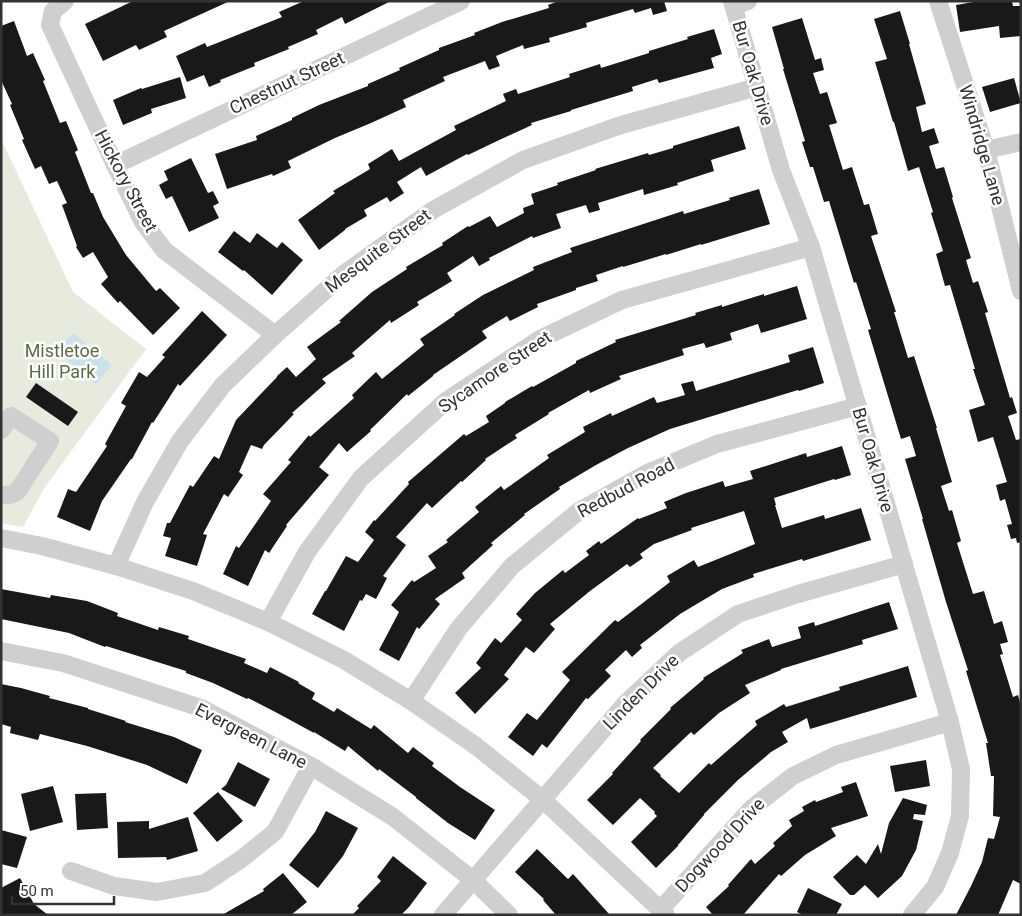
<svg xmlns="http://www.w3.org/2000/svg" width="1022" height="916" viewBox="0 0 1022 916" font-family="Roboto,sans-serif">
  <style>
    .green { fill: #e6ebdd }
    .water { fill: #cae3eb }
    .building { fill: #191919 }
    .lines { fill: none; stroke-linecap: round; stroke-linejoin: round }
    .minor { stroke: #cfcfcf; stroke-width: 18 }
    .labels { text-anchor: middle; stroke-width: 5; stroke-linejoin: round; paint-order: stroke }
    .street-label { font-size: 18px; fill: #323232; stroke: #fff }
    .park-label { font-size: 18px; fill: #5b6d3f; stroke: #fff }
  </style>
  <rect width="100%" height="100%" fill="#fff"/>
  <polygon class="green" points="1,139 73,292 146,349 45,487 23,527 1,523"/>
  <polygon class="water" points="73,333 112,365 96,384 57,352"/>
  <g class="building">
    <polygon points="133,1 230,1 164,31 167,37 139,50 136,45 103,61 85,24"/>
    <polygon points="304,1 391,1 345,24 342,17 316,30 318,34 288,47 289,49 254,63 255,66 220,80 221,82 209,87 204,75 187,82 176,56 205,43 207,47 282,17 279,12"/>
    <polygon points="559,1 664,1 667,11 653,15 651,8 635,13 633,9 586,23 587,27 549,38 550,42 524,49 523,45 496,56 500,66 489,70 485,61 443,77 445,81 403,100 406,107 371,123 335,138 288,161 291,168 273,176 272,174 227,189 215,154 257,140 256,136 292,120 292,118 319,105 368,86 368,84 400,70 399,68 439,50 439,48 475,35 474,33 502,22 549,8 548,5"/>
    <polygon points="979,1 1012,1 1013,6 1021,6 1021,36 1000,38 999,26 960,32 956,5"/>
    <polygon points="900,11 910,44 909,44 926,104 916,107 922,132 934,128 939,143 929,146 936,169 944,167 953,197 952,198 971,258 966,260 973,283 978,281 988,312 985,313 1010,398 1012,397 1017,413 1008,416 1016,440 1021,439 1021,542 1017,543 1016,538 1011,539 1007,525 1012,524 1005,499 1000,501 996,485 1007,482 993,437 978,442 969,410 985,405 973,369 975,369 950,285 945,286 936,254 943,251 931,213 933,212 919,167 908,171 894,122 893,122 875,62 887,59 874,19"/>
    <polygon points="802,18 815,60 821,58 824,70 813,73 820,94 827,92 837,123 829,125 843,170 852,167 864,205 869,204 878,234 871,236 896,312 894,312 908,358 914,356 937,428 936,428 952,482 941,486 949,511 952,510 961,541 957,543 973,594 984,591 994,624 1002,621 1008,642 1000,644 1003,654 1000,655 1013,697 1018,695 1021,706 1021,884 1013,880 998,915 956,915 971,886 982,862 988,838 994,839 1000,817 993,816 994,776 991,776 986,743 988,743 966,671 968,670 946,602 922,519 923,519 905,459 916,456 910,436 901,439 868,330 871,329 856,282 854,283 829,201 824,202 813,167 810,167 802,142 805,141 783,69 784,69 772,27"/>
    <polygon points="14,21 27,56 33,53 45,80 43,81 60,123 66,121 78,150 75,152 91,193 93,193 103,217 126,255 156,291 160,288 180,308 153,335 120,301 118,303 101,284 108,277 93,252 83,258 76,247 77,246 62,205 67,203 57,181 49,184 41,166 35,169 22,140 24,139 10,105 12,104 1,80 1,26"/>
    <polygon points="714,29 722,54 711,58 714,68 659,83 657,79 632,87 633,91 571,110 571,111 531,123 532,125 495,142 468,155 467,154 426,176 421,167 397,182 404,193 390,202 387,197 364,210 367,216 345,229 345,230 319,250 298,220 335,193 333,191 370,169 368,164 392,149 399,161 456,130 454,126 506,101 503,94 516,89 518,94 570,77 569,74 600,64 601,68 649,53 649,51 688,39 687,37"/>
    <polygon points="180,77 186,98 151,109 152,113 123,125 113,100 141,88 142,89"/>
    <polygon points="1014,78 1021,103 990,112 982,87"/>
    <polygon points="739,126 746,149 711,160 714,171 677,183 678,185 644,195 643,189 598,203 600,210 589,213 586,205 556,214 561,228 533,238 532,236 489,258 490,260 479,266 473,256 447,273 452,281 417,302 419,305 391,323 390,320 352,353 355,356 322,379 326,383 292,413 294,414 264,445 262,449 251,445 239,472 243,475 228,497 224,494 203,534 207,535 197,566 165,556 171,538 163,536 167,523 170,523 190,485 193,487 214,456 219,459 236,420 277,377 277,376 287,367 296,377 316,359 307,347 341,322 339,321 372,292 407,269 406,267 443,245 442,243 468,226 469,227 490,216 497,227 524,213 523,208 534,204 531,194 558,185 557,183 596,170 595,169 648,153 649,155 673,148 673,146"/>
    <polygon points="191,158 208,193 213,191 219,203 213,206 219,218 189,232 172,196 166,199 159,185 168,180 164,171"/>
    <polygon points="759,189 770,224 701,245 701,244 666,255 666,254 623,267 623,266 596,275 598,281 576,288 576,290 537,304 538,307 510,321 507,316 482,331 487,338 433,375 433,376 408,396 407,394 370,430 371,431 347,452 339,443 319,467 329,475 286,525 287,526 269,553 265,550 248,586 223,574 236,546 239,548 271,501 263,494 291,462 288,460 309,435 310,437 354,398 352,395 376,372 382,379 424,345 420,339 455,315 454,314 483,295 534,270 533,267 572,252 570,248 683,211 684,214 730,200 729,198"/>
    <polygon points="234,231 250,243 257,233 277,248 282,242 303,260 272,295 244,270 243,271 218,252"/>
    <polygon points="797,286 807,319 761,333 758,324 730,333 732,340 706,348 704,343 682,349 684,355 619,376 621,379 590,393 589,390 548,413 549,414 515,435 517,438 485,459 486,460 462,482 461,481 432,508 427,503 396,537 406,545 383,576 387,578 376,599 366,594 362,601 360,600 344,631 312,614 325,591 326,591 346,556 358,562 374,540 365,532 374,520 375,521 409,484 408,482 464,434 466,436 489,422 486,416 505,403 505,402 532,386 533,387 576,363 576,361 616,342 615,340 696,315 695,313 722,305 722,307 764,294 764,296"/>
    <polygon points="202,311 227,335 180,386 178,384 153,423 152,422 132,459 131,459 102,501 90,531 57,517 68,489 76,492 107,446 105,444 126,406 121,403 139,372 147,377 165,357 162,355"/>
    <polygon points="813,347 824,383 799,391 798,390 670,429 628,448 596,465 559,487 560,489 524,514 525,515 491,543 493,545 462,573 465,578 435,599 440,604 419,629 417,627 399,661 379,650 399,612 391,605 412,580 414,582 436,568 428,556 448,542 446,540 479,512 475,507 501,486 504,490 549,458 547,455 585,432 583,427 611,413 612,416 654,397 657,403 685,395 681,384 693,381 696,391 790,362 788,355"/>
    <polygon points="36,383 78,412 68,426 26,397"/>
    <polygon points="842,446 851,475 835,480 834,479 774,498 776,505 775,505 782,528 824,515 825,519 861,508 871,540 803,561 802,559 753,574 754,577 722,589 680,614 640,645 642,648 632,657 626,650 605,670 611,676 588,699 586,698 547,748 542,744 533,756 508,737 527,713 537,720 570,680 562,672 615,620 618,622 670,582 667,576 694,560 698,567 755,544 744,511 691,528 692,530 654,544 640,554 643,558 630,567 627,564 590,591 550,624 555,629 534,653 526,647 504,675 509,679 475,714 455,693 481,668 476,663 495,638 501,643 522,620 516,614 535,593 563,570 565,573 589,555 586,551 599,541 601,544 638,518 639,519 667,508 664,502 686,493 723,481 725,487 753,479 750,471 806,453 807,457"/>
    <polygon points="1,589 50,598 51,595 87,601 118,613 117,616 158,630 159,627 189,636 188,639 246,659 244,663 267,673 270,667 299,682 298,683 315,693 312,699 334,712 337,708 371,729 374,725 408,753 413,747 434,763 432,766 460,787 495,810 475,840 448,823 416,798 416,797 379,769 378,771 348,746 345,751 314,732 314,733 281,715 248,698 247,699 213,683 186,673 186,671 106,646 105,647 69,633 1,619"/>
    <polygon points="889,602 898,629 862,640 863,644 781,669 781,670 745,685 750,693 719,713 694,735 691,732 653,768 661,775 660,776 679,793 709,763 711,765 757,725 755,721 784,704 786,707 840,690 839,687 908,666 917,697 810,729 807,718 782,732 788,742 771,752 738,780 704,814 704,815 678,845 678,846 656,868 631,842 657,816 654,813 655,812 640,798 613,825 587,800 613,774 612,773 641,741 640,740 671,709 670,708 704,679 703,678 743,653 741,650 769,639 772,647 801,638 798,627 814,622 815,626"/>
    <polygon points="1,684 21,688 50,696 49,698 88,708 88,709 126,721 125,722 174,737 202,750 187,784 147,765 87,746 40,734 38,740 10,733 11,727 1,724"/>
    <polygon points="926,760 930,786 895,792 890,766"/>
    <polygon points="238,762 270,779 255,807 221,789 226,785"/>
    <polygon points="856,782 868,816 831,828 836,836 805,855 781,876 779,874 743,915 713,915 706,907 729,886 728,885 751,859 755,864 775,846 773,843 792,826 789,820 804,811 802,807 815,800 816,802 843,792 841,787"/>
    <polygon points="53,786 63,822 30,831 21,794"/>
    <polygon points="218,792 243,821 217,842 193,813"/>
    <polygon points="106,793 108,828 77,830 75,794"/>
    <polygon points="903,798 927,805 925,815 914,814 913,819 923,821 916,850 902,876 878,898 865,885 854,895 850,895 833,877 857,855 866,864 878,844 881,854 889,823"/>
    <polygon points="326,811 358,828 343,856 318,888 289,865 315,832"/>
    <polygon points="188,817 198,851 167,860 166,857 118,858 117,822 149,821 149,829"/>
    <polygon points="1,830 27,837 17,868 1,864"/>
    <polygon points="537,849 568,879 573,874 610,915 556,915 543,900 544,899 515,872"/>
    <polygon points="393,856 427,883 409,907 401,915 352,915 359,908 357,906 381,881 377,877"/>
    <polygon points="283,873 307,902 291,915 222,915 264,891 263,889"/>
    <polygon points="20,878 34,904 48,915 1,915 1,888"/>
    <polygon points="808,888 842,904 836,915 803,915 797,912"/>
  </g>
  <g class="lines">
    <g class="minor">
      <polyline points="65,1 53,11 50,25 115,165 143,222 164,250 275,335"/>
      <polyline points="732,1 781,170 811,247 950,722 961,769 960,816 950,853 935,887 912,915"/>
      <polyline points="938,1 986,150 1021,291"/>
      <polyline points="734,6 748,1"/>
      <polyline points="986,150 1021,142"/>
      <polyline points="115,165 461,1"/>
      <polyline points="1,430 11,416 50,441 17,492 10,495 1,495"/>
      <polyline points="1,538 42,546 116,566 193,591 268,622 344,660 411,701 476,746 542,799 666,915"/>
      <polyline points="116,566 145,502 180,441 223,385 275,335 345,273 433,210 523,160 621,125 757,87"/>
      <polyline points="268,622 307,552 361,478 446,401 540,339 622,300 811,247"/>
      <polyline points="1,651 63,663 201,708 311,766 393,817 473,880 509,915"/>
      <polyline points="411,701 459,628 512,566 579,511 647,473 717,444 858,406"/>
      <polyline points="71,871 114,886 157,892 205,883 240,860 275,832 311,766"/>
      <polyline points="661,909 752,808 793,776 836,755 950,722"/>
      <polyline points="443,915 626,703 679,653 738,614 798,594 904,564"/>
    </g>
  </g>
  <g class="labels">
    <g class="street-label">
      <text transform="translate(753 73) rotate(74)" y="6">Bur Oak Drive</text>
      <text transform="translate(287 83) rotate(-25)" y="6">Chestnut Street</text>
      <text transform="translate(982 145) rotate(74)" y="6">Windridge Lane</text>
      <text transform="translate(126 181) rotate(62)" y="6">Hickory Street</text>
      <text transform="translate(378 251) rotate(-37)" y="6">Mesquite Street</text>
      <text transform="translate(495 372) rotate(-34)" y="6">Sycamore Street</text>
      <text transform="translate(873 460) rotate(74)" y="6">Bur Oak Drive</text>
      <text transform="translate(626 488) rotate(-28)" y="6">Redbud Road</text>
      <text transform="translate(641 692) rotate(-45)" y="6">Linden Drive</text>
      <text transform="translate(251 736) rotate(27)" y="6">Evergreen Lane</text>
      <text transform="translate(720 845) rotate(-47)" y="6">Dogwood Drive</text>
    </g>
    <g class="park-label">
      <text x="62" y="357">Mistletoe<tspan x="62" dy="21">Hill Park</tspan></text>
    </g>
  </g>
  <rect width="1022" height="916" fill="none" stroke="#323232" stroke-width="5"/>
  <path d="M12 896v8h102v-8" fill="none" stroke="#323232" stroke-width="2.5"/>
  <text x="20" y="896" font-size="15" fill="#323232" stroke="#ffffff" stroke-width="4" paint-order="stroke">50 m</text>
</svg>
